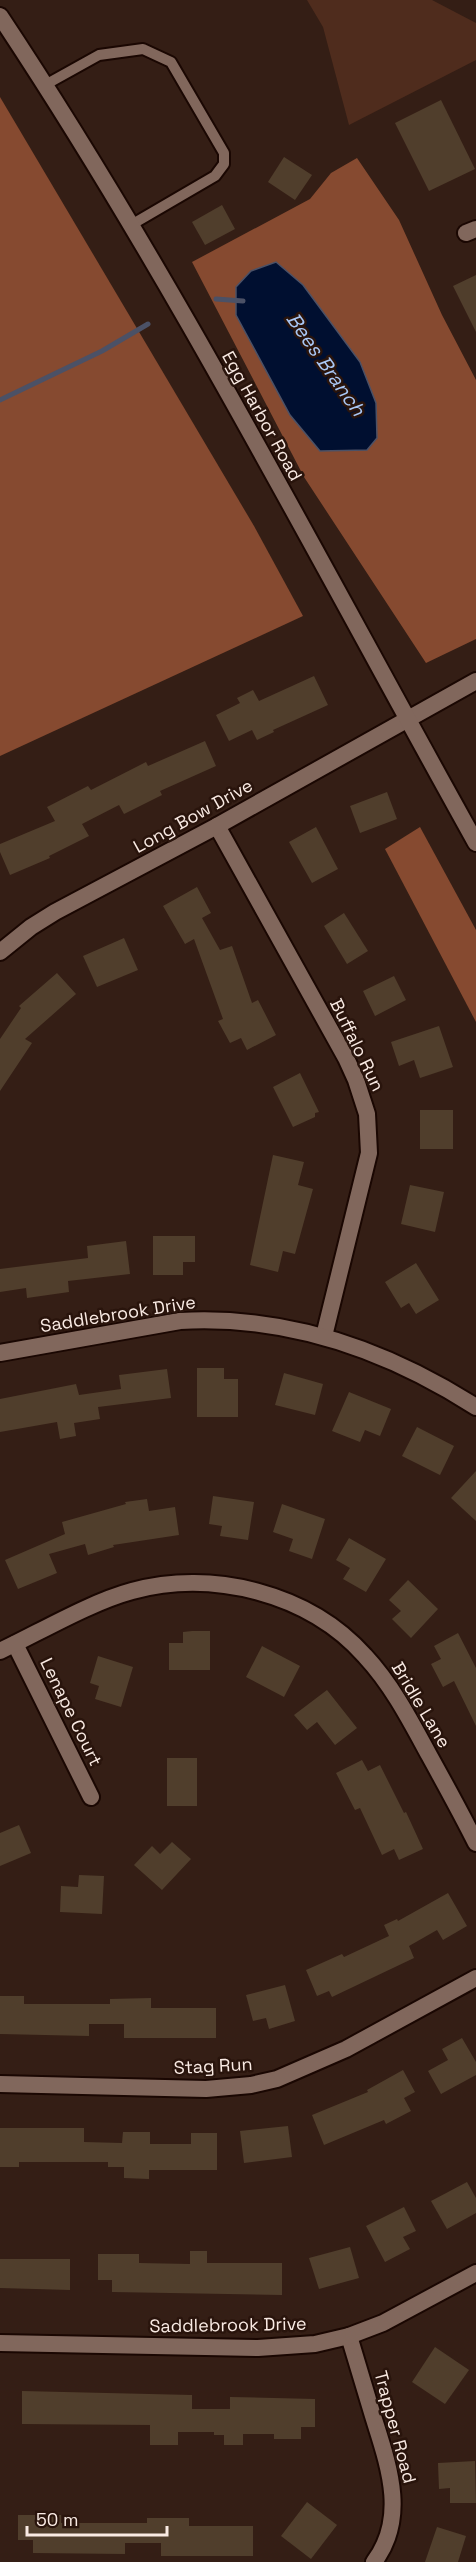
<svg xmlns="http://www.w3.org/2000/svg" width="476" height="2562" viewBox="0 0 476 2562" font-family="'Space Grotesk',sans-serif">
  <style>
    .green { fill: #4f2c1d }
    .forest { fill: #864a30 }
    .water { fill: #000f30; stroke: #4b5166; stroke-width: 1.5 }
    .lines { fill: none; stroke-linecap: round; stroke-linejoin: round }
    .stream { stroke: #4b5166; stroke-width: 5 }
    .building { fill: #503e2c }
    .service-casing { stroke: #1a0702; stroke-width: 14 }
    .minor-casing { stroke: #1a0702; stroke-width: 20 }
    .secondary-casing { stroke: #1a0702; stroke-width: 20 }
    .service { stroke: #81675c; stroke-width: 10 }
    .minor { stroke: #81675c; stroke-width: 16 }
    .secondary { stroke: #81675c; stroke-width: 16 }
    .labels { text-anchor: middle; stroke-width: 5; stroke-linejoin: round; paint-order: stroke }
    .street-label { font-size: 18px; fill: #f9eae3; stroke: #29140c }
    .water-label { font-size: 20px; font-style: italic; fill: #a9c7f5; stroke: #29140c }
  </style>
  <rect width="100%" height="100%" fill="#341e15"/>
  <polygon class="green" points="307,0 432,0 476,23 476,60 349,125 323,27"/>
  <g class="forest">
    <polygon points="0,97 254,526 303,616 0,756"/>
    <polygon points="357,158 399,220 442,315 476,380 476,639 426,663 304,477 192,262 310,199 331,173"/>
    <polygon points="420,827 476,930 476,1022 385,849"/>
  </g>
  <polygon class="water" points="276,262 303,285 360,362 376,403 377,438 367,450 320,451 290,415 236,315 236,287 251,271"/>
  <g class="lines">
    <g class="stream">
      <polyline points="216,299 243,301"/>
      <polyline points="0,400 102,351 148,324"/>
    </g>
  </g>
  <g class="building">
    <polygon points="441,100 475,169 429,191 395,123"/>
    <polygon points="284,157 312,175 295,200 268,182"/>
    <polygon points="222,205 235,229 205,245 192,222"/>
    <polygon points="476,275 476,332 453,286"/>
    <polygon points="314,676 328,705 273,730 274,732 257,740 252,730 229,741 216,715 240,703 237,698 253,690 259,701"/>
    <polygon points="205,741 216,766 160,791 162,795 124,814 119,805 82,824 89,836 49,856 50,858 10,875 0,852 0,844 55,821 47,807 88,786 91,790 146,762 148,766"/>
    <polygon points="387,792 397,819 360,833 350,806"/>
    <polygon points="316,827 338,869 312,883 289,842"/>
    <polygon points="197,887 211,913 202,918 220,950 232,946 252,1003 258,1000 276,1035 247,1050 241,1038 230,1043 218,1021 223,1019 194,939 185,944 163,906"/>
    <polygon points="344,913 368,951 347,964 324,926"/>
    <polygon points="124,938 138,970 97,987 83,956"/>
    <polygon points="57,973 76,994 25,1039 32,1043 0,1091 0,1039 21,1008 19,1006"/>
    <polygon points="394,976 406,1000 375,1016 363,991"/>
    <polygon points="439,1026 453,1067 420,1078 414,1060 399,1066 391,1042"/>
    <polygon points="300,1073 319,1112 315,1113 315,1117 293,1127 273,1087"/>
    <rect x="420" y="1110" width="33" height="39"/>
    <polygon points="273,1155 304,1162 298,1185 313,1189 295,1254 283,1251 278,1272 250,1265"/>
    <polygon points="410,1185 444,1192 435,1232 401,1224"/>
    <polygon points="153,1236 195,1236 195,1262 183,1262 183,1275 153,1275"/>
    <polygon points="126,1241 130,1274 68,1281 69,1292 27,1298 26,1288 0,1292 0,1269 88,1258 87,1246"/>
    <polygon points="416,1263 439,1300 416,1314 409,1303 401,1308 385,1282"/>
    <polygon points="197,1368 224,1368 224,1379 238,1379 238,1417 197,1417"/>
    <polygon points="167,1369 171,1398 98,1407 100,1419 74,1423 76,1436 60,1439 57,1422 0,1432 0,1399 76,1384 79,1395 121,1389 119,1375"/>
    <polygon points="284,1373 323,1384 315,1415 275,1405"/>
    <polygon points="349,1392 391,1409 380,1436 365,1430 360,1442 332,1431"/>
    <polygon points="417,1427 454,1446 440,1475 402,1456"/>
    <polygon points="476,1471 476,1521 451,1498"/>
    <polygon points="213,1496 254,1502 248,1540 220,1536 222,1526 209,1524"/>
    <polygon points="147,1499 149,1511 175,1507 179,1535 113,1545 114,1547 88,1555 85,1544 49,1554 57,1573 18,1589 5,1560 65,1534 62,1522 126,1504 125,1502"/>
    <polygon points="282,1504 325,1519 312,1559 289,1551 293,1539 273,1532"/>
    <polygon points="349,1538 386,1559 366,1592 343,1579 350,1568 336,1560"/>
    <polygon points="408,1580 438,1609 411,1638 392,1619 401,1611 389,1600"/>
    <polygon points="192,1631 210,1631 210,1670 169,1670 169,1643 183,1643 183,1632"/>
    <polygon points="458,1633 476,1668 476,1726 454,1681 443,1687 431,1664 441,1659 434,1646"/>
    <polygon points="262,1646 300,1666 284,1697 246,1677"/>
    <polygon points="98,1656 133,1667 121,1707 95,1699 99,1686 90,1683"/>
    <polygon points="327,1690 357,1728 335,1745 317,1722 307,1730 294,1715"/>
    <rect x="167" y="1758" width="30" height="48"/>
    <polygon points="362,1760 368,1771 380,1765 404,1813 406,1812 423,1849 399,1860 394,1849 382,1855 360,1808 355,1810 336,1773"/>
    <polygon points="19,1825 31,1853 0,1866 0,1833"/>
    <polygon points="172,1842 191,1859 162,1890 134,1865 152,1846 160,1854"/>
    <polygon points="79,1875 104,1876 102,1914 60,1912 61,1886 78,1887"/>
    <polygon points="448,1893 467,1926 443,1940 437,1930 409,1946 414,1958 332,1997 329,1991 317,1996 306,1970 342,1954 344,1957 389,1936 384,1925 397,1919 398,1921"/>
    <polygon points="285,1985 295,2021 269,2029 266,2018 253,2021 246,1995"/>
    <polygon points="0,1996 24,1996 24,2004 110,2004 110,1999 151,1998 151,2008 216,2008 216,2038 124,2038 124,2024 89,2024 89,2036 0,2034"/>
    <polygon points="462,2038 476,2062 476,2075 441,2094 428,2071 448,2060 442,2049"/>
    <polygon points="403,2070 415,2092 404,2098 411,2111 386,2124 384,2120 324,2145 312,2115 368,2092 367,2090"/>
    <polygon points="288,2126 292,2157 244,2163 240,2131"/>
    <polygon points="0,2128 84,2128 84,2142 122,2143 123,2132 150,2132 150,2144 191,2144 191,2133 217,2133 217,2170 149,2170 149,2179 124,2178 124,2167 108,2167 108,2162 19,2162 19,2167 0,2167"/>
    <polygon points="467,2182 476,2198 476,2213 447,2229 431,2201"/>
    <polygon points="404,2207 416,2231 403,2237 410,2249 385,2262 366,2226"/>
    <polygon points="350,2247 359,2278 319,2289 309,2258"/>
    <polygon points="190,2251 207,2251 207,2263 282,2263 282,2295 112,2292 112,2280 98,2280 98,2254 139,2254 139,2263 190,2264"/>
    <polygon points="0,2259 70,2259 70,2290 0,2288"/>
    <polygon points="435,2347 469,2370 445,2404 412,2382"/>
    <polygon points="22,2391 192,2395 192,2409 230,2409 230,2397 315,2399 315,2427 301,2427 301,2439 274,2439 274,2434 243,2434 243,2445 224,2445 224,2435 214,2435 214,2432 178,2432 178,2445 150,2445 150,2425 22,2424"/>
    <polygon points="475,2461 476,2503 450,2503 450,2488 439,2489 438,2463"/>
    <polygon points="307,2502 337,2525 311,2559 281,2536"/>
    <polygon points="18,2515 61,2515 61,2523 147,2523 147,2518 189,2518 189,2526 253,2526 253,2556 161,2556 161,2543 125,2543 125,2554 33,2553 33,2540 18,2540"/>
    <polygon points="437,2527 466,2536 458,2562 425,2562"/>
  </g>
  <g class="lines">
    <defs>
      <polyline id="service" points="45,85 99,55 143,49 171,62 224,153 224,164 215,176 131,225"/>
      <g id="minor">
        <polyline points="466,233 476,229"/>
        <polyline points="217,826 346,1058 356,1080 367,1114 369,1153 324,1336"/>
        <polyline points="0,952 31,927 55,912 217,826 476,681"/>
        <path d="M 0,1353 L 180,1321 C 287,1315 387,1350 476,1407"/>
        <polyline points="15,1644 91,1797"/>
        <path d="M 0,1651 C 40,1632 91,1602 132,1591 C 212,1569 309,1593 365,1656 C 392,1685 410,1720 429,1755 C 445,1784 461,1813 476,1843"/>
        <polyline points="0,2084 206,2089 251,2085 277,2079 346,2049 476,1978"/>
        <path d="M 349,2336 C 357,2363 365,2389 373,2416 C 388,2464 408,2517 374,2562"/>
        <polyline points="0,2343 258,2348 315,2344 349,2336 383,2323 476,2273"/>
      </g>
      <path id="secondary" d="M 0,16 C 176,281 321,565 476,843"/>
    </defs>
    <use href="#service" class="service-casing"/>
    <use href="#minor" class="minor-casing"/>
    <use href="#secondary" class="secondary-casing"/>
    <use href="#service" class="service"/>
    <use href="#minor" class="minor"/>
    <use href="#secondary" class="secondary"/>
  </g>
  <g class="labels">
    <g class="street-label">
      <text transform="translate(262 416) rotate(61)" y="6">Egg Harbor Road</text>
      <text transform="translate(193 816) rotate(-29)" y="6">Long Bow Drive</text>
      <text transform="translate(357 1045) rotate(64)" y="6">Buffalo Run</text>
      <text transform="translate(118 1314) rotate(-9)" y="6">Saddlebrook Drive</text>
      <text transform="translate(421 1705) rotate(59)" y="6">Bridle Lane</text>
      <text transform="translate(71 1712) rotate(64)" y="6">Lenape Court</text>
      <text transform="translate(213 2066) rotate(-3)" y="6">Stag Run</text>
      <text transform="translate(228 2325) rotate(-1)" y="6">Saddlebrook Drive</text>
      <text transform="translate(395 2427) rotate(75)" y="6">Trapper Road</text>
    </g>
    <g class="water-label">
      <text transform="translate(326 364) rotate(55)" y="7">Bees Branch</text>
    </g>
  </g>
  <path d="M27 2526v9h140v-9" fill="none" stroke="#f9eae3" stroke-width="3"/>
  <text x="36" y="2526" font-size="18" fill="#f9eae3" stroke="#29140c" stroke-width="4.5" paint-order="stroke">50 m</text>
</svg>
